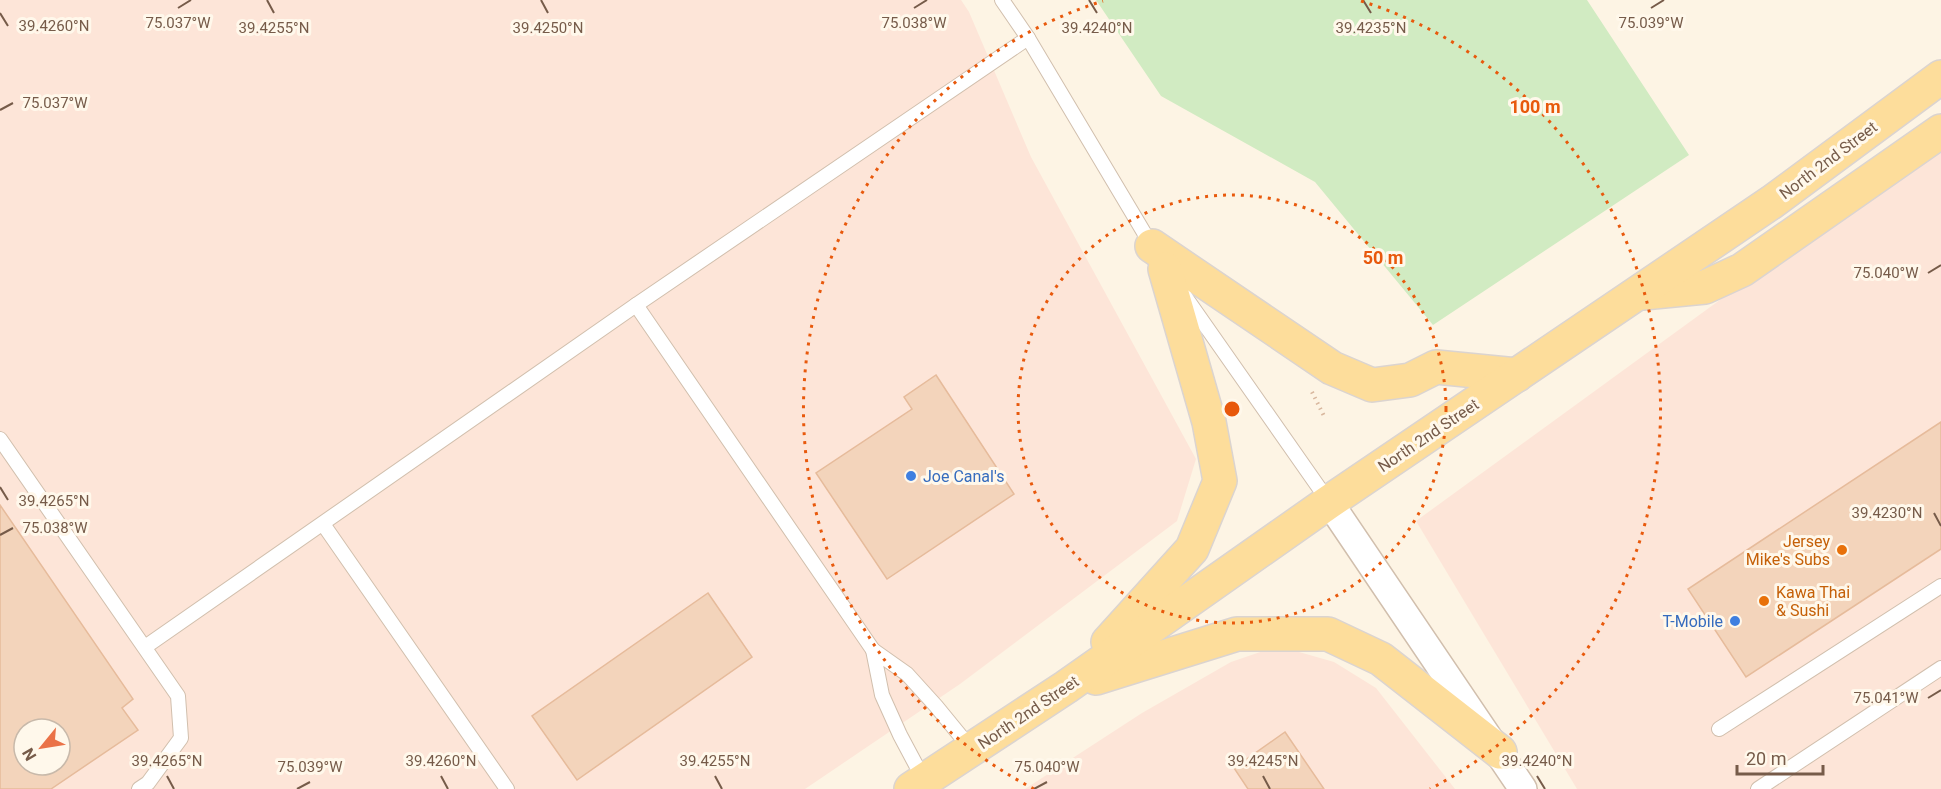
<svg xmlns="http://www.w3.org/2000/svg" width="1941" height="789" viewBox="0 0 1941 789" font-family="Roboto,sans-serif">
  <style>
    .commercial { fill: #fde5d8; fill-rule: evenodd }
    .green { fill: #d1ebc2 }
    .building { fill: #f3d4bb; stroke: #e6bb9b; stroke-width: 1.5; fill-rule: evenodd }
    .lines { fill: none; stroke-linecap: round; stroke-linejoin: round }
    .lane-casing { stroke: #d1bfad; stroke-width: 16 }
    .street-casing { stroke: #d1bfad; stroke-width: 30 }
    .primary-casing { stroke: #dbd4d0; stroke-width: 36 }
    .path { stroke: #d8b79e; stroke-width: 4; stroke-dasharray: 1.5 4.5; stroke-linecap: butt }
    .lane { stroke: #fff; stroke-width: 14 }
    .street { stroke: #fff; stroke-width: 27 }
    .primary { stroke: #fddd9b; stroke-width: 33 }
    .ticks { fill: none; stroke: #765b49; stroke-width: 2 }
    .ring { fill: none; stroke: #e8590c; stroke-width: 3; stroke-dasharray: 3 6 }
    .shop-dot { fill: #3f7fe0; stroke: #fff8eb; stroke-width: 2 }
    .food-dot { fill: #e8710a; stroke: #fff8eb; stroke-width: 2 }
    .labels { text-anchor: middle; stroke-width: 6; stroke-linejoin: round; paint-order: stroke }
    .street-label { font-size: 16px; fill: #765b49; stroke: #fff8eb }
    .shop-label { font-size: 16px; fill: #366cbe; stroke: #fff8eb; text-anchor: start }
    .food-label { font-size: 16px; fill: #c56008; stroke: #fff8eb; text-anchor: end }
    .ticks-label { font-size: 15px; text-anchor: middle; fill: #765b49; stroke: #fff8eb; stroke-width: 6; stroke-linejoin: round; paint-order: stroke }
    .centre { fill: #e8590c; stroke: #fff8eb; stroke-width: 3 }
    .ring-label { font-size: 18px; text-anchor: middle; font-weight: bold; fill: #e8590c; stroke: #fff8eb; stroke-width: 6; stroke-linejoin: round; paint-order: stroke }
  </style>
  <rect width="100%" height="100%" fill="#fdf4e4"/>
  <g class="commercial">
    <path d="M 0,0 L 961,0 L 969,12 L 1031,157 L 1196,459 L 1177,521 L 960,684 L 805,789 L 0,789 ZM 24,729 L 60,729 L 60,765 L 24,765 Z"/>
    <polygon points="1941,139 1941,789 1577,789 1416,521"/>
    <polygon points="1278,646 1334,662 1376,688 1455,789 1025,789 1142,713 1231,662"/>
  </g>
  <polygon class="green" points="1096,0 1587,0 1689,155 1433,325 1315,182 1161,96"/>
  <g class="building">
    <polygon points="936,375 1014,494 887,579 816,473 912,409 904,397"/>
    <polygon points="1941,422 1941,549 1746,677 1688,589"/>
    <path d="M 0,505 L 133,699 L 122,708 L 138,730 L 51,789 L 0,789 ZM 24,729 L 60,729 L 60,765 L 24,765 Z"/>
    <polygon points="708,593 752,657 577,780 532,716"/>
    <polygon points="1285,732 1324,789 1248,789 1234,768"/>
  </g>
  <g class="lines">
    <defs>
      <g id="lane">
        <polyline points="1002,0 1028,38 1152,246"/>
        <polyline points="1184,295 1329,502"/>
        <polyline points="636,305 873,650"/>
        <polyline points="0,439 178,696 181,738 148,783 139,789"/>
        <polyline points="323,524 507,789"/>
        <polyline points="145,647 636,305 1028,38"/>
        <polyline points="1719,729 1941,586"/>
        <polyline points="924,780 900,735 882,695 873,650 907,674 936,706 972,750"/>
        <polyline points="1758,789 1941,668"/>
      </g>
      <polyline id="street" points="1329,502 1523,789"/>
      <g id="primary">
        <polyline points="1152,246 1332,368 1372,385 1410,380 1436,367 1517,375"/>
        <polyline points="1643,293 1705,287 1742,270 1941,131"/>
        <polyline points="1108,642 1192,549 1220,481 1209,422 1165,269"/>
        <polyline points="1096,678 1237,634 1328,634 1381,659 1500,752"/>
        <polyline points="911,789 1066,687 1329,502 1772,202 1941,77"/>
      </g>
    </defs>
    <use href="#lane" class="lane-casing"/>
    <use href="#street" class="street-casing"/>
    <use href="#primary" class="primary-casing"/>
    <polyline class="path" points="1312,392 1325,418"/>
    <use href="#lane" class="lane"/>
    <use href="#street" class="street"/>
    <use href="#primary" class="primary"/>
  </g>
  <path class="ticks" d="M 267,0 L 274,13M 541,0 L 548,13M 1089,0 L 1097,13M 1363,0 L 1371,13M 178,8 L 191,0M 914,8 L 927,0M 1651,8 L 1664,0M 0,13 L 8,26M 0,110 L 13,103M 1928,273 L 1941,265M 0,487 L 8,500M 1934,513 L 1941,526M 0,535 L 13,528M 1928,698 L 1941,690M 167,776 L 174,789M 441,776 L 448,789M 715,776 L 722,789M 1263,776 L 1270,789M 1537,776 L 1545,789M 297,789 L 310,782M 1034,789 L 1047,782"/>
  <g class="ring">
    <circle cx="1232" cy="409" r="214"/>
    <path d="M1034 789A428 428 0 0 1 1103 1M1361 1A428 428 0 0 1 1430 789"/>
  </g>
  <g class="shop-dot">
    <circle cx="911" cy="476" r="6"/>
    <circle cx="1735" cy="621" r="6"/>
  </g>
  <g class="food-dot">
    <circle cx="1842" cy="550" r="6"/>
    <circle cx="1764" cy="601" r="6"/>
  </g>
  <g class="labels">
    <g class="street-label">
      <text transform="translate(1828 160) rotate(-37)" y="6">North 2nd Street</text>
      <text transform="translate(1428 435) rotate(-34)" y="6">North 2nd Street</text>
      <text transform="translate(1028 712) rotate(-34)" y="6">North 2nd Street</text>
    </g>
    <g class="shop-label">
      <text x="923" y="482">Joe Canal's</text>
      <text x="1723" y="627" text-anchor="end">T-Mobile</text>
    </g>
    <g class="food-label">
      <text x="1830" y="547">Jersey<tspan x="1830" dy="18">Mike's Subs</tspan></text>
      <text x="1776" y="598" text-anchor="start">Kawa Thai<tspan x="1776" dy="18">&amp; Sushi</tspan></text>
    </g>
  </g>
  <g class="ticks-label">
    <text x="178" y="28">75.037°W</text>
    <text x="914" y="28">75.038°W</text>
    <text x="1651" y="28">75.039°W</text>
    <text x="54" y="31">39.4260°N</text>
    <text x="274" y="33">39.4255°N</text>
    <text x="548" y="33">39.4250°N</text>
    <text x="1097" y="33">39.4240°N</text>
    <text x="1371" y="33">39.4235°N</text>
    <text x="55" y="108">75.037°W</text>
    <text x="1886" y="278">75.040°W</text>
    <text x="54" y="506">39.4265°N</text>
    <text x="1887" y="518">39.4230°N</text>
    <text x="55" y="533">75.038°W</text>
    <text x="1886" y="703">75.041°W</text>
    <text x="167" y="766">39.4265°N</text>
    <text x="441" y="766">39.4260°N</text>
    <text x="715" y="766">39.4255°N</text>
    <text x="1263" y="766">39.4245°N</text>
    <text x="1537" y="766">39.4240°N</text>
    <text x="310" y="772">75.039°W</text>
    <text x="1047" y="772">75.040°W</text>
  </g>
  <circle cx="1232" cy="409" r="9" class="centre"/>
  <g class="ring-label">
    <text x="1535" y="113">100 m</text>
    <text x="1383" y="264">50 m</text>
  </g>
  <g transform="translate(42 747) rotate(240)"><circle r="28" fill="#fff8eb" stroke="#c8b9aa" stroke-width="1.5"/>
  <path d="M0-4.5L10 22L0 15L-10 22Z" fill="#ea7247"/>
  <text y="-9" font-size="16" font-weight="bold" text-anchor="middle" fill="#765b49">N</text>
  </g>
  <path d="M1737 765v9h86v-9" fill="none" stroke="#765b49" stroke-width="3"/>
  <text x="1746" y="765" font-size="18" fill="#765b49" stroke="#fff8eb" stroke-width="4.5" paint-order="stroke">20 m</text>
</svg>
